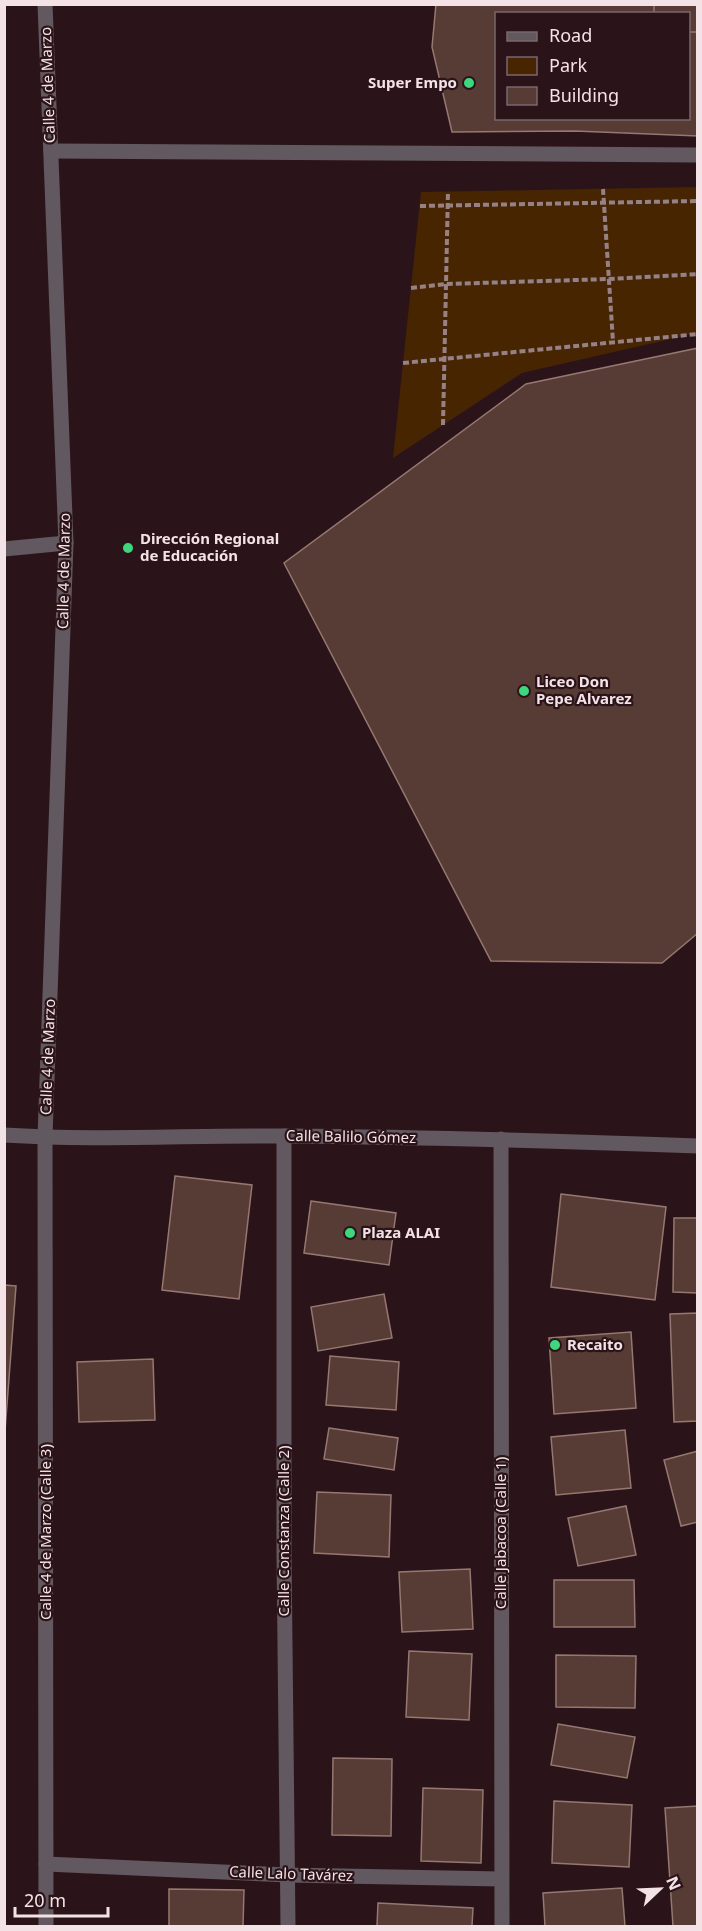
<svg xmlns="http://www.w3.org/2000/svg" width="702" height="1931" viewBox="0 0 702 1931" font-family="'Noto Sans',sans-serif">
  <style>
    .green { fill: #462500 }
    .building { fill: #563c35; stroke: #957870; stroke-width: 1.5; fill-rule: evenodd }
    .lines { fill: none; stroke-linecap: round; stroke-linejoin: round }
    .path { stroke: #968286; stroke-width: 4; stroke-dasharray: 6 3; stroke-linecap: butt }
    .minor { stroke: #62585f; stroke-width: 15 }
    .poi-dot { fill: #3fd77d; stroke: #2b1419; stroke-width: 2 }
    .labels { text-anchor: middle; stroke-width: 4.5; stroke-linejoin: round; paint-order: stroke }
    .poi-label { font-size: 15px; font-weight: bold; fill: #f4e3e6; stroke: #2b1419; text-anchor: start }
    .street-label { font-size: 15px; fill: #f4e3e6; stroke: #2b1419 }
  </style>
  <rect width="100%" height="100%" fill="#2b1419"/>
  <polygon class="green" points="697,187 697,333 522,373 393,458 421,192"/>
  <g class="building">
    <path d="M 436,4 L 698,4 L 698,136 L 575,131 L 452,132 L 432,47 ZM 496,14 L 688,14 L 688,118 L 496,118 Z"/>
    <polygon points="654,4 698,4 698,32 688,32 688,14 654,14"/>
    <polygon points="698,348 698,933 662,963 491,961 284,563 526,384"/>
    <polygon points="175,1176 252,1185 239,1299 162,1290"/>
    <polygon points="561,1194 666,1207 655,1300 551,1287"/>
    <polygon points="311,1201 396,1213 389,1265 304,1253"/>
    <polygon points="674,1218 698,1218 698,1293 673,1292"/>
    <polygon points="4,1285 16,1286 4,1444"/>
    <polygon points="384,1294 392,1338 318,1351 311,1307"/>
    <polygon points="698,1313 698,1421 674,1422 670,1314"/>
    <polygon points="631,1332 636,1408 554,1414 549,1338"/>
    <polygon points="330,1356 399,1362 396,1410 326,1405"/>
    <polygon points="153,1359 155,1420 79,1422 77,1362"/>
    <polygon points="329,1428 398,1438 394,1470 324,1459"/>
    <polygon points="625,1430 631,1488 556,1495 551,1437"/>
    <polygon points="698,1451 698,1522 681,1526 664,1460"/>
    <polygon points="317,1492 391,1495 389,1557 314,1553"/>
    <polygon points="626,1506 636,1555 578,1566 568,1518"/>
    <polygon points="470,1569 473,1629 402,1632 399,1572"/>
    <polygon points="554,1580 634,1580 635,1627 554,1627"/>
    <polygon points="409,1651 472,1654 469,1720 406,1717"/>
    <polygon points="556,1655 636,1656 635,1708 556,1707"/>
    <polygon points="558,1724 635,1737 627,1778 551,1765"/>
    <polygon points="333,1758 392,1759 391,1836 332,1835"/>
    <polygon points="423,1788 483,1790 481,1863 421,1861"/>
    <polygon points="554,1801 632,1805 629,1867 552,1863"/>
    <polygon points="698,1806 698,1926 673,1926 665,1808"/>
    <polygon points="622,1888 625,1926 545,1926 543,1893"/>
    <polygon points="169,1889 244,1890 243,1926 169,1926"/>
    <polygon points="378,1903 473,1908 472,1926 377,1926"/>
  </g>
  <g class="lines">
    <g class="path">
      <polyline points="603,189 613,342"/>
      <polyline points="420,206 698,201"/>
      <polyline points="411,288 446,284 609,279 698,274"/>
      <polyline points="403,363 698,334"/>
      <polyline points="443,425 448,191"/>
    </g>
    <g class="minor">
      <polyline points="45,4 66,543 45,1137 46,1926"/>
      <polyline points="51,151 698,155"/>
      <polyline points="4,549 66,543"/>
      <path d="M 4,1135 C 98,1141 192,1135 285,1136 C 423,1137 560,1141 698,1146"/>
      <polyline points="284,1136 284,1552 288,1926"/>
      <polyline points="501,1139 502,1926"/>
      <polyline points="46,1864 288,1875 501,1879"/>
    </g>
  </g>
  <g class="poi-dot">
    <circle cx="469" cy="83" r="6"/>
    <circle cx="128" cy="548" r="6"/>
    <circle cx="524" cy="691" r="6"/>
    <circle cx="350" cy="1233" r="6"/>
    <circle cx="555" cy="1345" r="6"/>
  </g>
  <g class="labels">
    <g class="poi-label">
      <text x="457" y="88" text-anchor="end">Super Empo</text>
      <text x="140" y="544">Dirección Regional<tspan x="140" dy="17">de Educación</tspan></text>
      <text x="536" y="687">Liceo Don<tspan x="536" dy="17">Pepe Alvarez</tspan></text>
      <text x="362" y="1238">Plaza ALAI</text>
      <text x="567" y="1350">Recaito</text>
    </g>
    <g class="street-label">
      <text transform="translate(48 85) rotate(-92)" y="5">Calle 4 de Marzo</text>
      <text transform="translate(64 571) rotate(-89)" y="5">Calle 4 de Marzo</text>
      <text transform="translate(48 1057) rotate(-88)" y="5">Calle 4 de Marzo</text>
      <text transform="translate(351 1137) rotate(1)" y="5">Calle Balilo Gómez</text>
      <text transform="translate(284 1531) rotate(-90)" y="5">Calle Constanza (Calle 2)</text>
      <text transform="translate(46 1532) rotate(-90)" y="5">Calle 4 de Marzo (Calle 3)</text>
      <text transform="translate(501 1533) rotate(-90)" y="5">Calle Jabacoa (Calle 1)</text>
      <text transform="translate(291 1874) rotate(2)" y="5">Calle Lalo Tavárez</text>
    </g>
  </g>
  <rect width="702" height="1931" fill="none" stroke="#f4e3e6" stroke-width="12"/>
  <rect x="495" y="12" width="195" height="108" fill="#2b1419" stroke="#7b676b" stroke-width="1.5"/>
  <rect x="507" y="32" width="30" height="9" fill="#62585f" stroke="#7b676b" stroke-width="1.5"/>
  <text x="549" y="42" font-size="18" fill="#f4e3e6">Road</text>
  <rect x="507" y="57" width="30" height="18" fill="#462500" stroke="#7b676b" stroke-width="1.5"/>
  <text x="549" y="72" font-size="18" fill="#f4e3e6">Park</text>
  <rect x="507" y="87" width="30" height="18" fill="#563c35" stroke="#7b676b" stroke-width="1.5"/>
  <text x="549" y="102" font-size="18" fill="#f4e3e6">Building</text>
  <g transform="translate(660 1889) rotate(67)" stroke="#2b1419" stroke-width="4.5" paint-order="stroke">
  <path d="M0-4.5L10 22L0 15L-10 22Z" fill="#f4e3e6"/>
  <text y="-9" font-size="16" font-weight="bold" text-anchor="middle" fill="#f4e3e6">N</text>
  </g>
  <path d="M15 1907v9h93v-9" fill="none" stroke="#f4e3e6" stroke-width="3"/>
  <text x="24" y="1907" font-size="18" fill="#f4e3e6" stroke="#2b1419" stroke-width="4.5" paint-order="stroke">20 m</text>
</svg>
